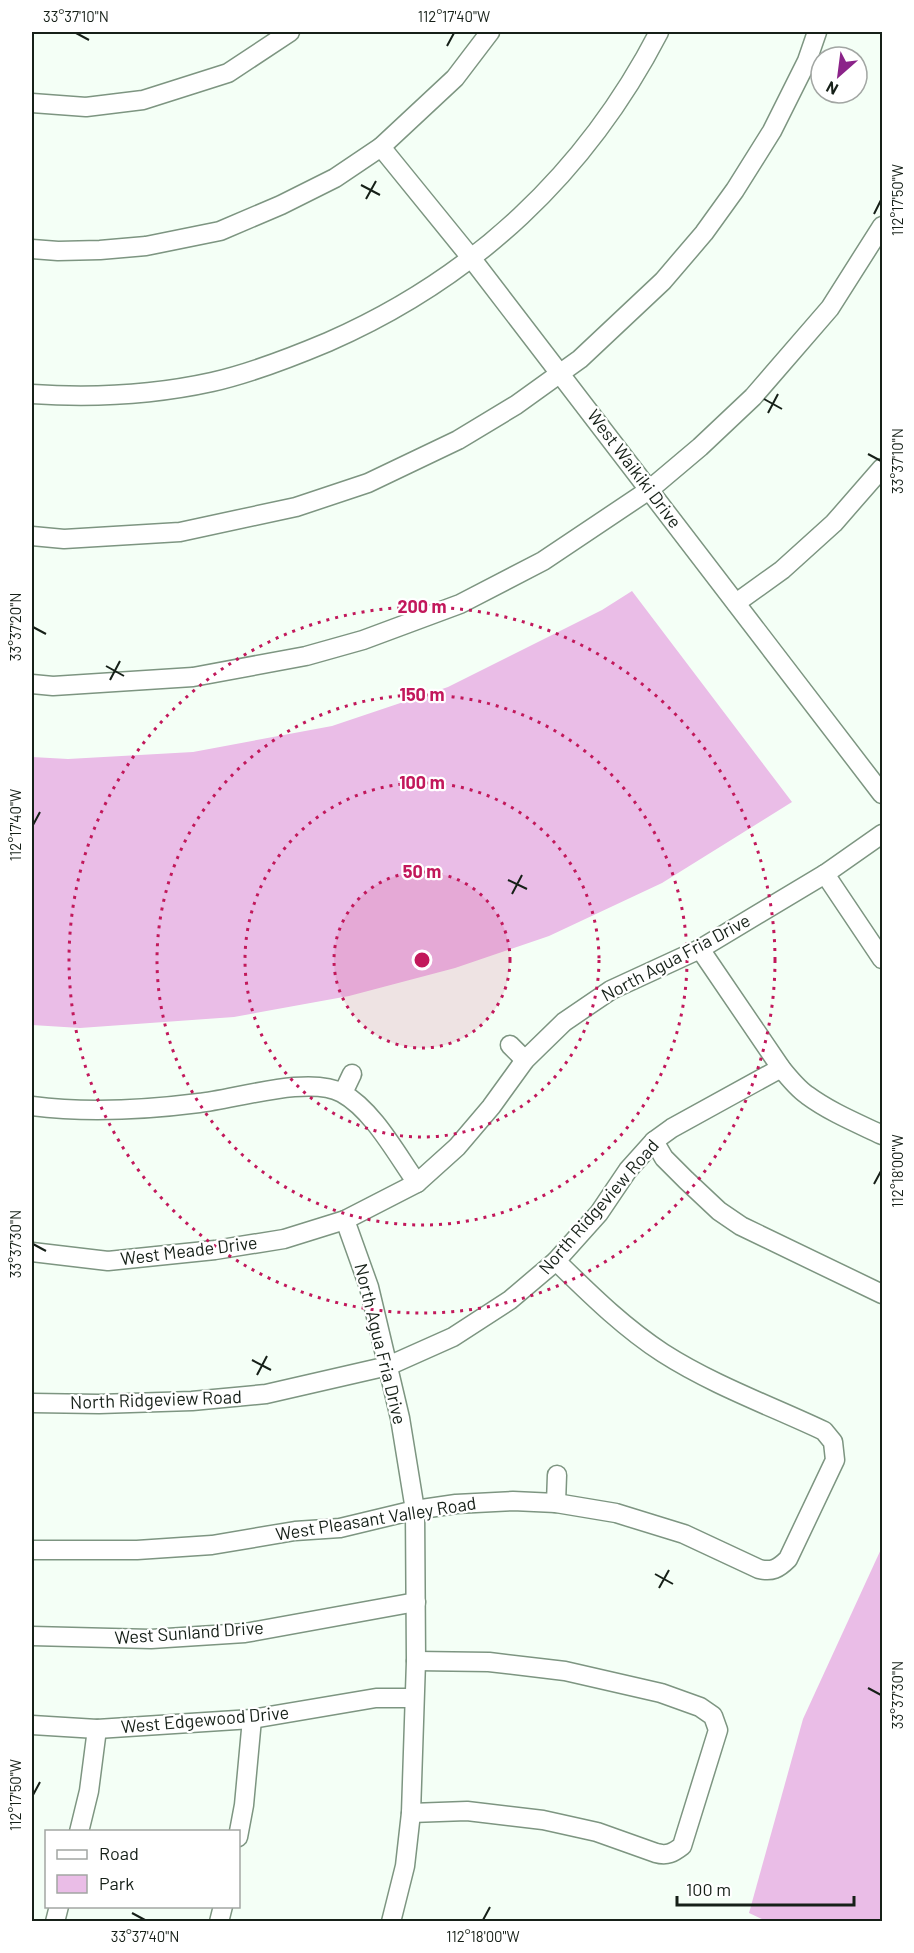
<svg xmlns="http://www.w3.org/2000/svg" width="914" height="1953" viewBox="0 0 914 1953" font-family="Barlow,sans-serif">
  <style>
    .green { fill: #eabde7 }
    .lines { fill: none; stroke-linecap: round; stroke-linejoin: round }
    .minor-casing { stroke: #7d9581; stroke-width: 21 }
    .minor { stroke: #fff; stroke-width: 18 }
    .ticks { fill: none; stroke: #162018; stroke-width: 2 }
    .ring { fill: none; stroke: #c2185b; stroke-width: 3; stroke-dasharray: 3 6 }
    .labels { text-anchor: middle; stroke-width: 4.5; stroke-linejoin: round; paint-order: stroke }
    .street-label { font-size: 18px; fill: #162018; stroke: #fff }
    .centre { fill: #c2185b; stroke: #fff; stroke-width: 3 }
    .ring-label { font-size: 18px; text-anchor: middle; font-weight: bold; fill: #c2185b; stroke: #fff; stroke-width: 4.5; stroke-linejoin: round; paint-order: stroke }
    .neatline { fill: none; stroke: #162018; stroke-width: 2 }
    .ticks-label { font-size: 15px; text-anchor: middle; fill: #162018 }
  </style>
  <rect width="100%" height="100%" fill="#f4fff6"/>
  <g class="green">
    <polygon points="632,591 792,802 662,883 549,936 455,968 349,996 234,1017 80,1028 32,1025 32,757 68,759 193,752 332,726 448,687 602,610"/>
    <polygon points="882,1547 882,1921 766,1921 749,1913 803,1719"/>
  </g>
  <g class="lines">
    <defs>
      <g id="minor">
        <polyline points="32,103 86,107 143,100 228,73 290,32"/>
        <polyline points="381,147 472,259 882,794"/>
        <polyline points="32,249 58,251 100,250 146,246 220,231 281,205 335,178 381,147 455,78 490,32"/>
        <path d="M 32,394 C 92,398 153,395 212,382 C 252,373 290,358 328,342 C 474,278 586,173 659,32"/>
        <polyline points="32,536 64,539 180,532 296,507 368,483 458,440 516,405 580,359 663,281 704,233 735,190 772,131 807,61 817,32"/>
        <polyline points="736,603 782,570 834,523 882,468"/>
        <polyline points="32,684 53,686 193,677 306,656 363,640 460,604 543,561 649,490 700,447 753,397 830,308 882,226"/>
        <polyline points="825,874 882,959"/>
        <path d="M 700,949 L 781,1068 C 789,1078 797,1088 807,1095 C 830,1112 857,1123 882,1135"/>
        <polyline points="510,1045 525,1060"/>
        <polyline points="343,1093 352,1074"/>
        <path d="M 32,1106 C 86,1113 144,1110 199,1103 C 236,1099 310,1075 342,1093 C 373,1110 397,1155 417,1183"/>
        <polyline points="654,1141 664,1158 686,1180 719,1211 741,1226 882,1294"/>
        <polyline points="345,1220 369,1287 400,1418 415,1510 416,1661 411,1813 405,1866 391,1922"/>
        <polyline points="32,1252 108,1261 215,1250 284,1239 345,1220 417,1183 457,1147 491,1107 525,1060 564,1022 611,990 700,949 825,874 882,834"/>
        <polyline points="32,1403 99,1404 192,1401 266,1394 388,1366 453,1337 510,1300 556,1261 599,1213 628,1170 654,1141 672,1128 781,1068"/>
        <polyline points="556,1503 557,1475"/>
        <path d="M 32,1550 L 137,1550 L 212,1545 L 295,1531 L 340,1528 L 415,1510 L 456,1504 L 513,1501 L 556,1503 L 616,1513 L 684,1534 L 759,1569 C 772,1572 778,1569 788,1559 L 835,1460 L 833,1442 L 824,1431 C 771,1406 713,1385 663,1353 C 623,1327 590,1294 556,1261"/>
        <polyline points="32,1636 151,1639 245,1633 416,1602"/>
        <polyline points="32,1725 97,1729 252,1719 376,1698 414,1698"/>
        <path d="M 411,1813 L 467,1811 L 543,1820 L 597,1832 L 656,1853 C 667,1856 673,1853 682,1846 L 718,1730 L 713,1716 L 700,1707 L 661,1693 L 565,1671 L 489,1662 L 416,1661"/>
        <polyline points="79,1832 89,1791 97,1729"/>
        <polyline points="238,1837 244,1805 252,1719"/>
        <polyline points="55,1922 59,1906"/>
        <polyline points="219,1922 223,1906"/>
      </g>
    </defs>
    <use href="#minor" class="minor-casing"/>
    <use href="#minor" class="minor"/>
  </g>
  <path class="ticks" d="M 76,33 L 89,40M 447,46 L 454,33M 361,185 L 380,195M 366,199 L 376,181M 874,214 L 881,200M 764,399 L 782,409M 768,413 L 778,394M 868,454 L 881,461M 33,627 L 46,634M 106,666 L 124,676M 110,680 L 120,661M 33,825 L 40,812M 508,880 L 527,889M 512,894 L 522,875M 874,1184 L 881,1171M 33,1244 L 46,1251M 252,1360 L 271,1370M 257,1375 L 267,1356M 655,1574 L 673,1584M 659,1588 L 669,1570M 868,1688 L 881,1695M 33,1795 L 40,1782M 132,1913 L 145,1920M 483,1920 L 490,1907"/>
  <circle cx="422" cy="960" r="88" fill="#c2185b" fill-opacity=".12"/>
  <g class="ring">
    <circle cx="422" cy="960" r="88"/>
    <circle cx="422" cy="960" r="177"/>
    <circle cx="422" cy="960" r="265"/>
    <circle cx="422" cy="960" r="353"/>
  </g>
  <g class="labels">
    <g class="street-label">
      <text transform="translate(634 469) rotate(53)" y="6">West Waikiki Drive</text>
      <text transform="translate(676 958) rotate(-28)" y="6">North Agua Fria Drive</text>
      <text transform="translate(599 1207) rotate(-49)" y="6">North Ridgeview Road</text>
      <text transform="translate(189 1251) rotate(-7)" y="6">West Meade Drive</text>
      <text transform="translate(380 1344) rotate(76)" y="6">North Agua Fria Drive</text>
      <text transform="translate(156 1400) rotate(-2)" y="6">North Ridgeview Road</text>
      <text transform="translate(376 1519) rotate(-9)" y="6">West Pleasant Valley Road</text>
      <text transform="translate(189 1633) rotate(-4)" y="6">West Sunland Drive</text>
      <text transform="translate(205 1720) rotate(-5)" y="6">West Edgewood Drive</text>
    </g>
  </g>
  <circle cx="422" cy="960" r="9" class="centre"/>
  <g class="ring-label">
    <text x="422" y="613">200 m</text>
    <text x="422" y="701">150 m</text>
    <text x="422" y="789">100 m</text>
    <text x="422" y="878">50 m</text>
  </g>
  <rect width="914" height="1953" fill="none" stroke="#ffffff" stroke-width="66"/>
  <rect x="45" y="1830" width="195" height="78" fill="#ffffff" stroke="#a2a6a3" stroke-width="1.5"/>
  <rect x="57" y="1850" width="30" height="9" fill="#ffffff" stroke="#a2a6a3" stroke-width="1.5"/>
  <text x="99" y="1860" font-size="18" fill="#162018">Road</text>
  <rect x="57" y="1875" width="30" height="18" fill="#eabde7" stroke="#a2a6a3" stroke-width="1.5"/>
  <text x="99" y="1890" font-size="18" fill="#162018">Park</text>
  <g transform="translate(839 75) rotate(208)"><circle r="28" fill="#ffffff" stroke="#a2a6a3" stroke-width="1.5"/>
  <path d="M0-4.5L10 22L0 15L-10 22Z" fill="#8b2389"/>
  <text y="-9" font-size="16" font-weight="bold" text-anchor="middle" fill="#162018">N</text>
  </g>
  <path d="M677 1896v9h177v-9" fill="none" stroke="#162018" stroke-width="3"/>
  <text x="686" y="1896" font-size="18" fill="#162018" stroke="#ffffff" stroke-width="4.5" paint-order="stroke">100 m</text>
  <rect x="33" y="33" width="848" height="1887" class="neatline"/>
  <g class="ticks-label">
    <text x="76" y="22">33°37'10"N</text>
    <text x="454" y="22">112°17'40"W</text>
    <text transform="translate(898 200) rotate(-90)" y="5">112°17'50"W</text>
    <text transform="translate(898 461) rotate(-90)" y="5">33°37'10"N</text>
    <text transform="translate(16 627) rotate(-90)" y="5">33°37'20"N</text>
    <text transform="translate(16 825) rotate(-90)" y="5">112°17'40"W</text>
    <text transform="translate(898 1171) rotate(-90)" y="5">112°18'00"W</text>
    <text transform="translate(16 1244) rotate(-90)" y="5">33°37'30"N</text>
    <text transform="translate(898 1695) rotate(-90)" y="5">33°37'30"N</text>
    <text transform="translate(16 1795) rotate(-90)" y="5">112°17'50"W</text>
    <text x="145" y="1942">33°37'40"N</text>
    <text x="483" y="1942">112°18'00"W</text>
  </g>
</svg>
